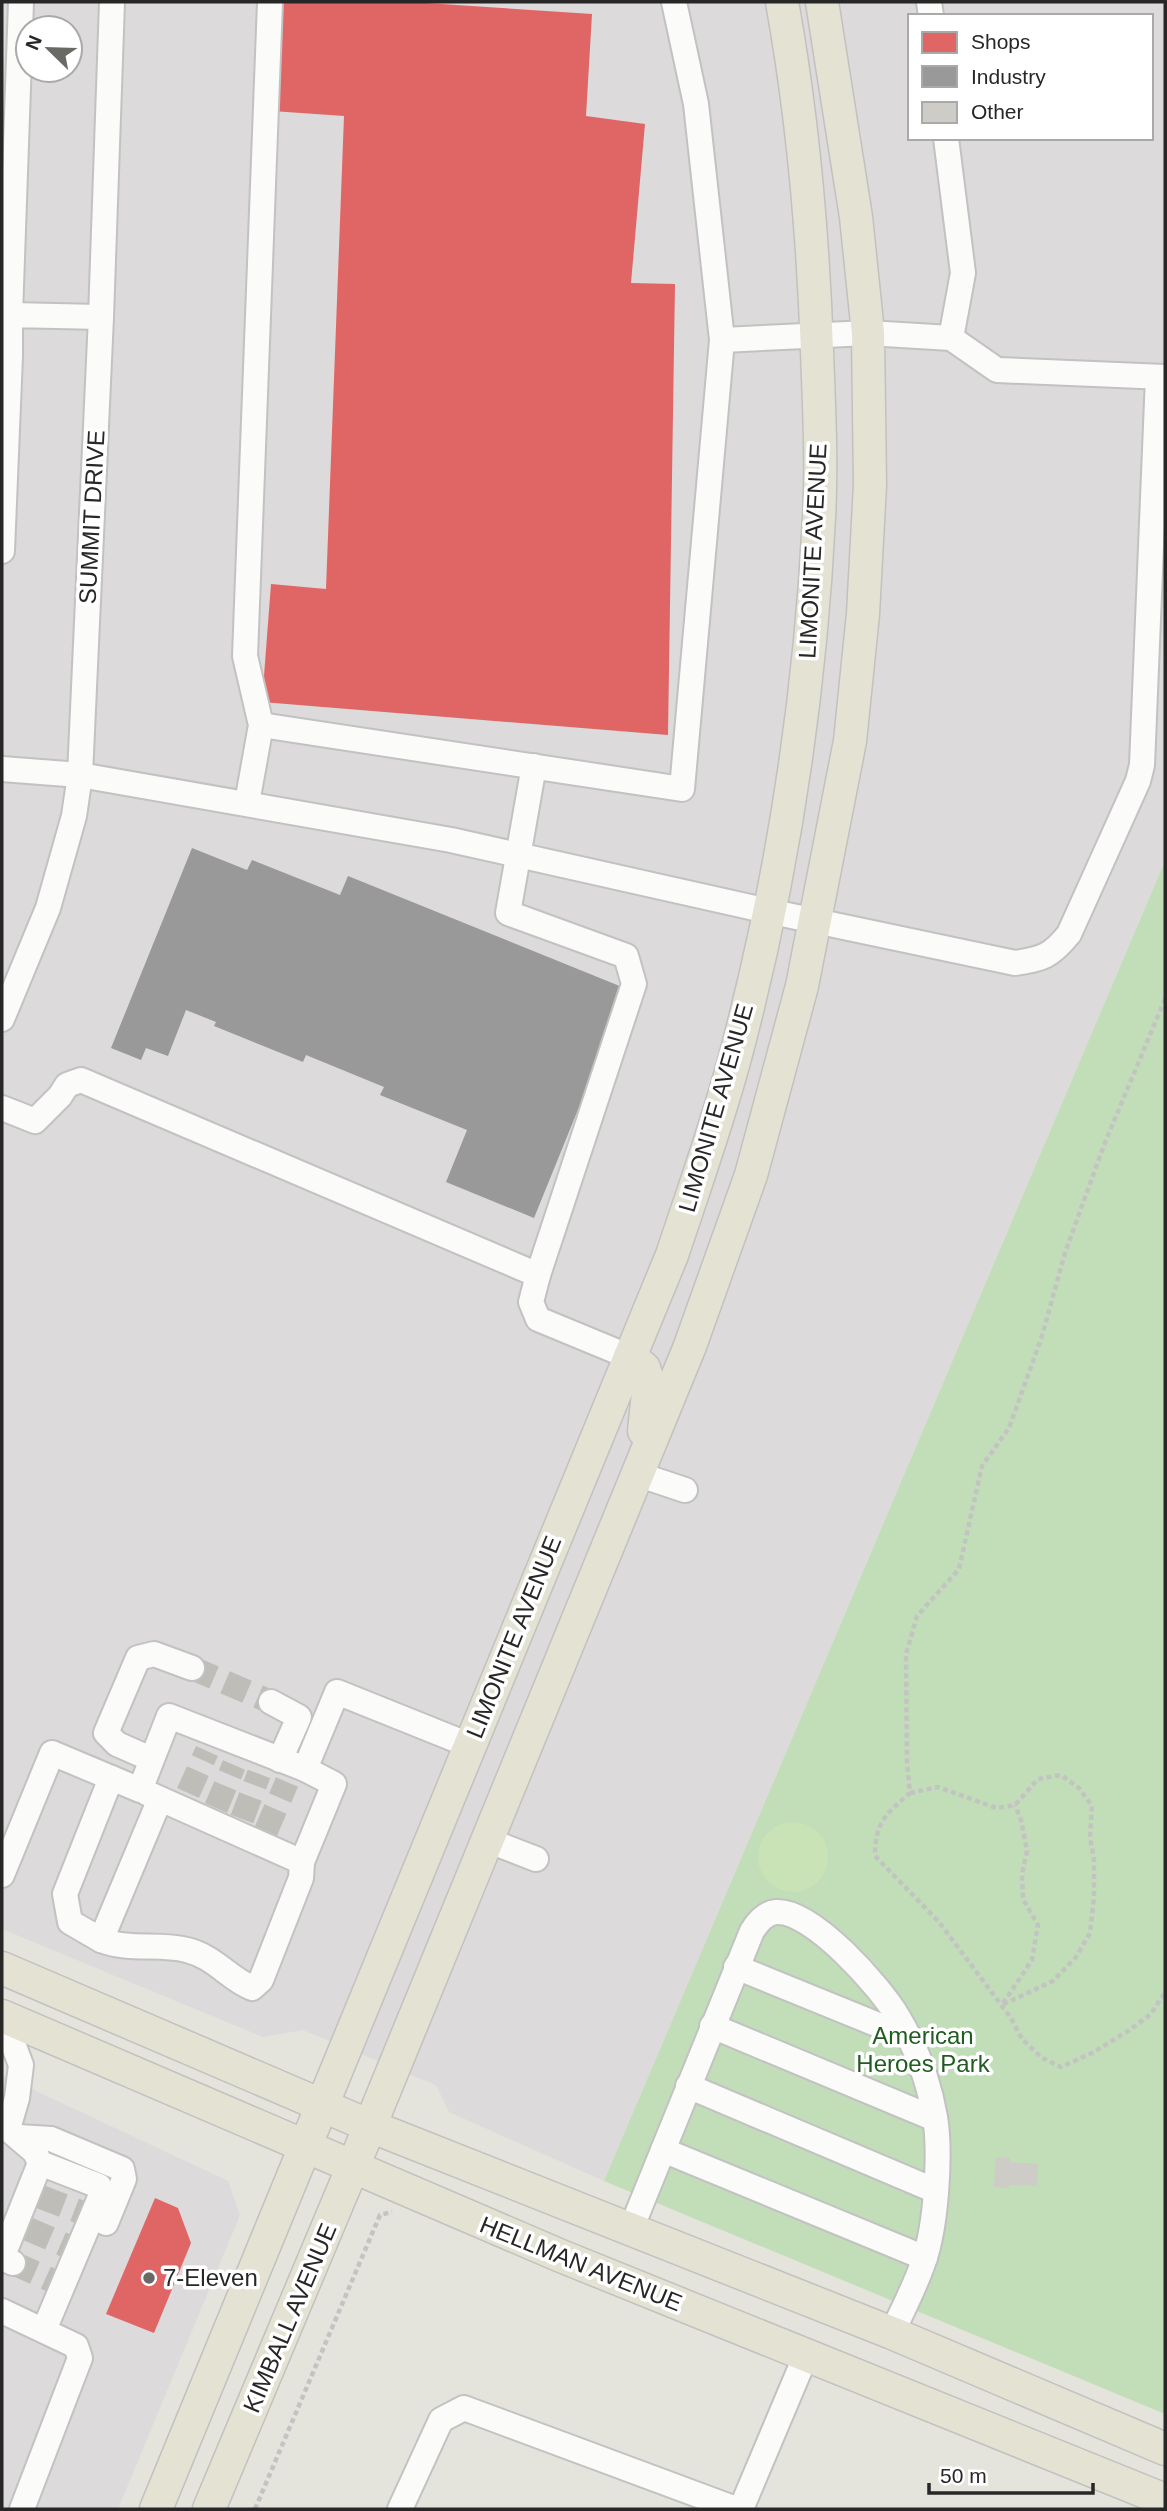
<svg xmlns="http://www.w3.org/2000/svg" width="1167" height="2511" viewBox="0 0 1167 2511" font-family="Arial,sans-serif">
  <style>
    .industrial { fill: #dcdadb; fill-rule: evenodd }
    .green { fill: #c1deb8 }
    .pitch { fill: #c9e2b6 }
    .shops { fill: #e06666 }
    .industry { fill: #999 }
    .building { fill: #cdccc7 }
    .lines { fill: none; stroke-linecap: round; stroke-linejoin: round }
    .minor-tunnel { stroke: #bebdb8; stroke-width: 24; stroke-dasharray: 24 12; stroke-linecap: butt }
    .minor-casing { stroke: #c2c2c2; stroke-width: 28 }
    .major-casing { stroke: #c2c1bf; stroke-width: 35 }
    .path { stroke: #c3c3c2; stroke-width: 4.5; stroke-dasharray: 5 3.5; stroke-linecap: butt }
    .minor { stroke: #fbfbfa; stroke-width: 24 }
    .major { stroke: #e3e2d3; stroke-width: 32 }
    .poi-dot { fill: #696966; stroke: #fff; stroke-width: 2.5 }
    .labels { text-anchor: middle; stroke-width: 7; stroke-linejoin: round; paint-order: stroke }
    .street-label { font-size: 24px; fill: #272727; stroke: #fff }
    .park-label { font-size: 24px; fill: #205b1f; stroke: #fff }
    .poi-label { font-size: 24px; fill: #272727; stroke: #fff; text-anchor: start }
  </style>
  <rect width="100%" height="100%" fill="#e4e3dc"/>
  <g class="industrial">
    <path d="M 2,2 L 1165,2 L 1165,861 L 604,2181 L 449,2112 L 436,2085 L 303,2030 L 263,2037 L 2,1929 ZM 910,16 L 1151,16 L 1151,138 L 910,138 ZM 28,28 L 70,28 L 70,70 L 28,70 Z"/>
    <polygon points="2,2075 228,2181 240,2215 118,2509 2,2509"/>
  </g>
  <polygon class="green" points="1165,861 1165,2414 604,2181"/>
  <circle class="pitch" cx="793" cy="1857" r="35"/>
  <g class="shops">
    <polygon points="283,2 411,2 592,14 586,116 645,124 631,283 675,284 668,735 262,702 271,584 326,589 344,116 272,111"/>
    <polygon points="155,2198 178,2208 191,2243 154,2333 106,2314"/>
  </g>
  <polygon class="industry" points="192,848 247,870 252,860 340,895 348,876 627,989 534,1218 446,1182 467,1130 380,1095 384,1087 306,1055 303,1062 214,1026 216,1022 186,1010 168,1056 146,1048 141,1060 111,1048"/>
  <polygon class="building" points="996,2157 1010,2158 1010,2162 1038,2164 1037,2186 1009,2185 1009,2188 994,2187"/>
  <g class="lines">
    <g class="minor-tunnel">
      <polyline points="192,1668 271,1702"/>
      <polyline points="188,1793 207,1751"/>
      <polyline points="216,1808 234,1765"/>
      <polyline points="242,1819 259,1774"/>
      <polyline points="266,1831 287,1782"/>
      <polyline points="41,2197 80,2212"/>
      <polyline points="28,2229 67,2246"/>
      <polyline points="13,2263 51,2280"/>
    </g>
    <defs>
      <g id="minor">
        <polyline points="674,2 696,104 722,340 868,333 951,338 997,370 1165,377"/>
        <polyline points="929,2 931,16"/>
        <polyline points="946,138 963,273 951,338"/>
        <polyline points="10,315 21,2"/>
        <polyline points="2,551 10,356 10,315 101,317"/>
        <polyline points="261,725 682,789 722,340"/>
        <path d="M 2,769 L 80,775 L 451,840 L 768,911 L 1015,963 C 1043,959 1051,956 1069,934 L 1138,781 L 1142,765 L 1158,377"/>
        <polyline points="247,803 261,725 245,656 270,2"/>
        <polyline points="2,1019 48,908 74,816 80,775 101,317 112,2"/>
        <polyline points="2,1108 35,1121 60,1096 67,1085 81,1080 538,1275 634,984 626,956 508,913 534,766"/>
        <polyline points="538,1275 531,1302 538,1319 630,1357"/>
        <polyline points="637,1474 685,1490"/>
        <polyline points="271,1702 299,1717 280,1760"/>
        <polyline points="151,1759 117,1744 106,1733 138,1658 154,1654 192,1668"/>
        <polyline points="111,1778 65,1894 70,1922 101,1940 160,1799"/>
        <polyline points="147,1793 302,1862 334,1784 305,1769"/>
        <polyline points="487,1840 536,1859"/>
        <polyline points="2,1875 52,1753 140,1790 169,1716 305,1769 337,1692 469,1745"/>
        <path d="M 101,1940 C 129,1951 159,1943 187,1950 C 215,1957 228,1978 252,1988 L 261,1980 L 301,1878 L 302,1862"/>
        <polyline points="736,1967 908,2037"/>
        <polyline points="3,2017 21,2065 17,2098 8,2129 35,2152 40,2163 99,2186 101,2195 44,2330"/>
        <polyline points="712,2026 935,2119"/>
        <polyline points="688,2086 936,2191"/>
        <polyline points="18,2137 51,2139 122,2169 124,2179 106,2223"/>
        <polyline points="663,2150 925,2258"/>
        <path d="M 631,2229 L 752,1931 C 757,1923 765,1913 776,1912 C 812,1909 881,1988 898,2017 C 916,2047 929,2083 935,2117 C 941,2153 936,2226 924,2260 C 916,2285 903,2309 892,2333"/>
        <polyline points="13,2263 2,2258 40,2163"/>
        <polyline points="2,2311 76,2346 80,2358 22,2509"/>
        <polyline points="400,2509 441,2420 464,2408 736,2509"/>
        <polyline points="741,2509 806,2355"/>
      </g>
      <g id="major">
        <polyline points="630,1357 644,1368 649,1383 644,1431"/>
        <polyline points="2,1968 370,2126 892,2333 1165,2449"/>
        <polyline points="2,2016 561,2256 1165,2500"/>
        <path d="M 156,2509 L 672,1255 C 694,1189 718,1122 736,1054 C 782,880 810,698 819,518 C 822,462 819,407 817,351 C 813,234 803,118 782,2"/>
        <polyline points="209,2509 370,2126 690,1346 751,1175 802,986 850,741 863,614 870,485 868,333 856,217 822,2"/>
      </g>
    </defs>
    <use href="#minor" class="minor-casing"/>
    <use href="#major" class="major-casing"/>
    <g class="path">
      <path d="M 1165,999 L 1104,1145 L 1065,1253 L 1042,1336 L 1009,1428 L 982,1466 L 959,1569 L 917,1616 L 906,1654 L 907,1763 L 910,1793 C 886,1814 875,1822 875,1856 L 939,1922 L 1011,2018 L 1022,2039 L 1042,2058 L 1061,2067 L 1094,2052 L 1128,2031 L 1151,2014 L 1165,1992"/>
      <polyline points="910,1793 938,1787 996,1808 1015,1805 1038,1779 1061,1775 1079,1788 1092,1806 1090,1837 1094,1860 1094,1897 1090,1933 1076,1957 1053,1981 1002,2005 1032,1960 1038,1925 1023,1899 1022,1874 1027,1851 1021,1820 1015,1805"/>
      <polyline points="255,2509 380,2215 392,2212"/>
    </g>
    <use href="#minor" class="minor"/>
    <use href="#major" class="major"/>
  </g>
  <circle class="poi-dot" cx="149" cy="2278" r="7"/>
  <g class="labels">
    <g class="street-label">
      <text transform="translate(92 517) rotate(-87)" y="8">SUMMIT DRIVE</text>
      <text transform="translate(813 551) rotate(-87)" y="8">LIMONITE AVENUE</text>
      <text transform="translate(716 1108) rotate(-74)" y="8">LIMONITE AVENUE</text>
      <text transform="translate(514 1637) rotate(-68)" y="8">LIMONITE AVENUE</text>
      <text transform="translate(581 2264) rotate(22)" y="8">HELLMAN AVENUE</text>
      <text transform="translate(290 2318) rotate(-67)" y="8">KIMBALL AVENUE</text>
    </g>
    <g class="park-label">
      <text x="923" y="2044">American<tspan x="923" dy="28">Heroes Park</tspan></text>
    </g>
    <g class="poi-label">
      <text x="163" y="2286">7-Eleven</text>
    </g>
  </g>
  <rect width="1167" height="2511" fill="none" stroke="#272727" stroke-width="7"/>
  <rect x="908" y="14" width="245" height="126" fill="#ffffff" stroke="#a9a9a9" stroke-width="2"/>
  <rect x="922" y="32" width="35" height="21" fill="#e06666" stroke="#a9a9a9" stroke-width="2"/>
  <text x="971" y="49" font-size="21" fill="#272727">Shops</text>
  <rect x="922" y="66" width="35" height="21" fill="#999999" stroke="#a9a9a9" stroke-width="2"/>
  <text x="971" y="84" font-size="21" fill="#272727">Industry</text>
  <rect x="922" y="102" width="35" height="21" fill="#cdccc7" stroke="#a9a9a9" stroke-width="2"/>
  <text x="971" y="119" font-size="21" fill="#272727">Other</text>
  <g transform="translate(49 49) rotate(293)"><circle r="33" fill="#ffffff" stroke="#a9a9a9" stroke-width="2"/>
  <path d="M0-5L12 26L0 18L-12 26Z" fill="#696966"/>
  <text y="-10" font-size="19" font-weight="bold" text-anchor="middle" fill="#272727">N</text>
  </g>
  <path d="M929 2483v10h164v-10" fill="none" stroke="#272727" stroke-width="3.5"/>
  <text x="940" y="2483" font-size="21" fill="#272727" stroke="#ffffff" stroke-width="5" paint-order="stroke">50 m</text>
</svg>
